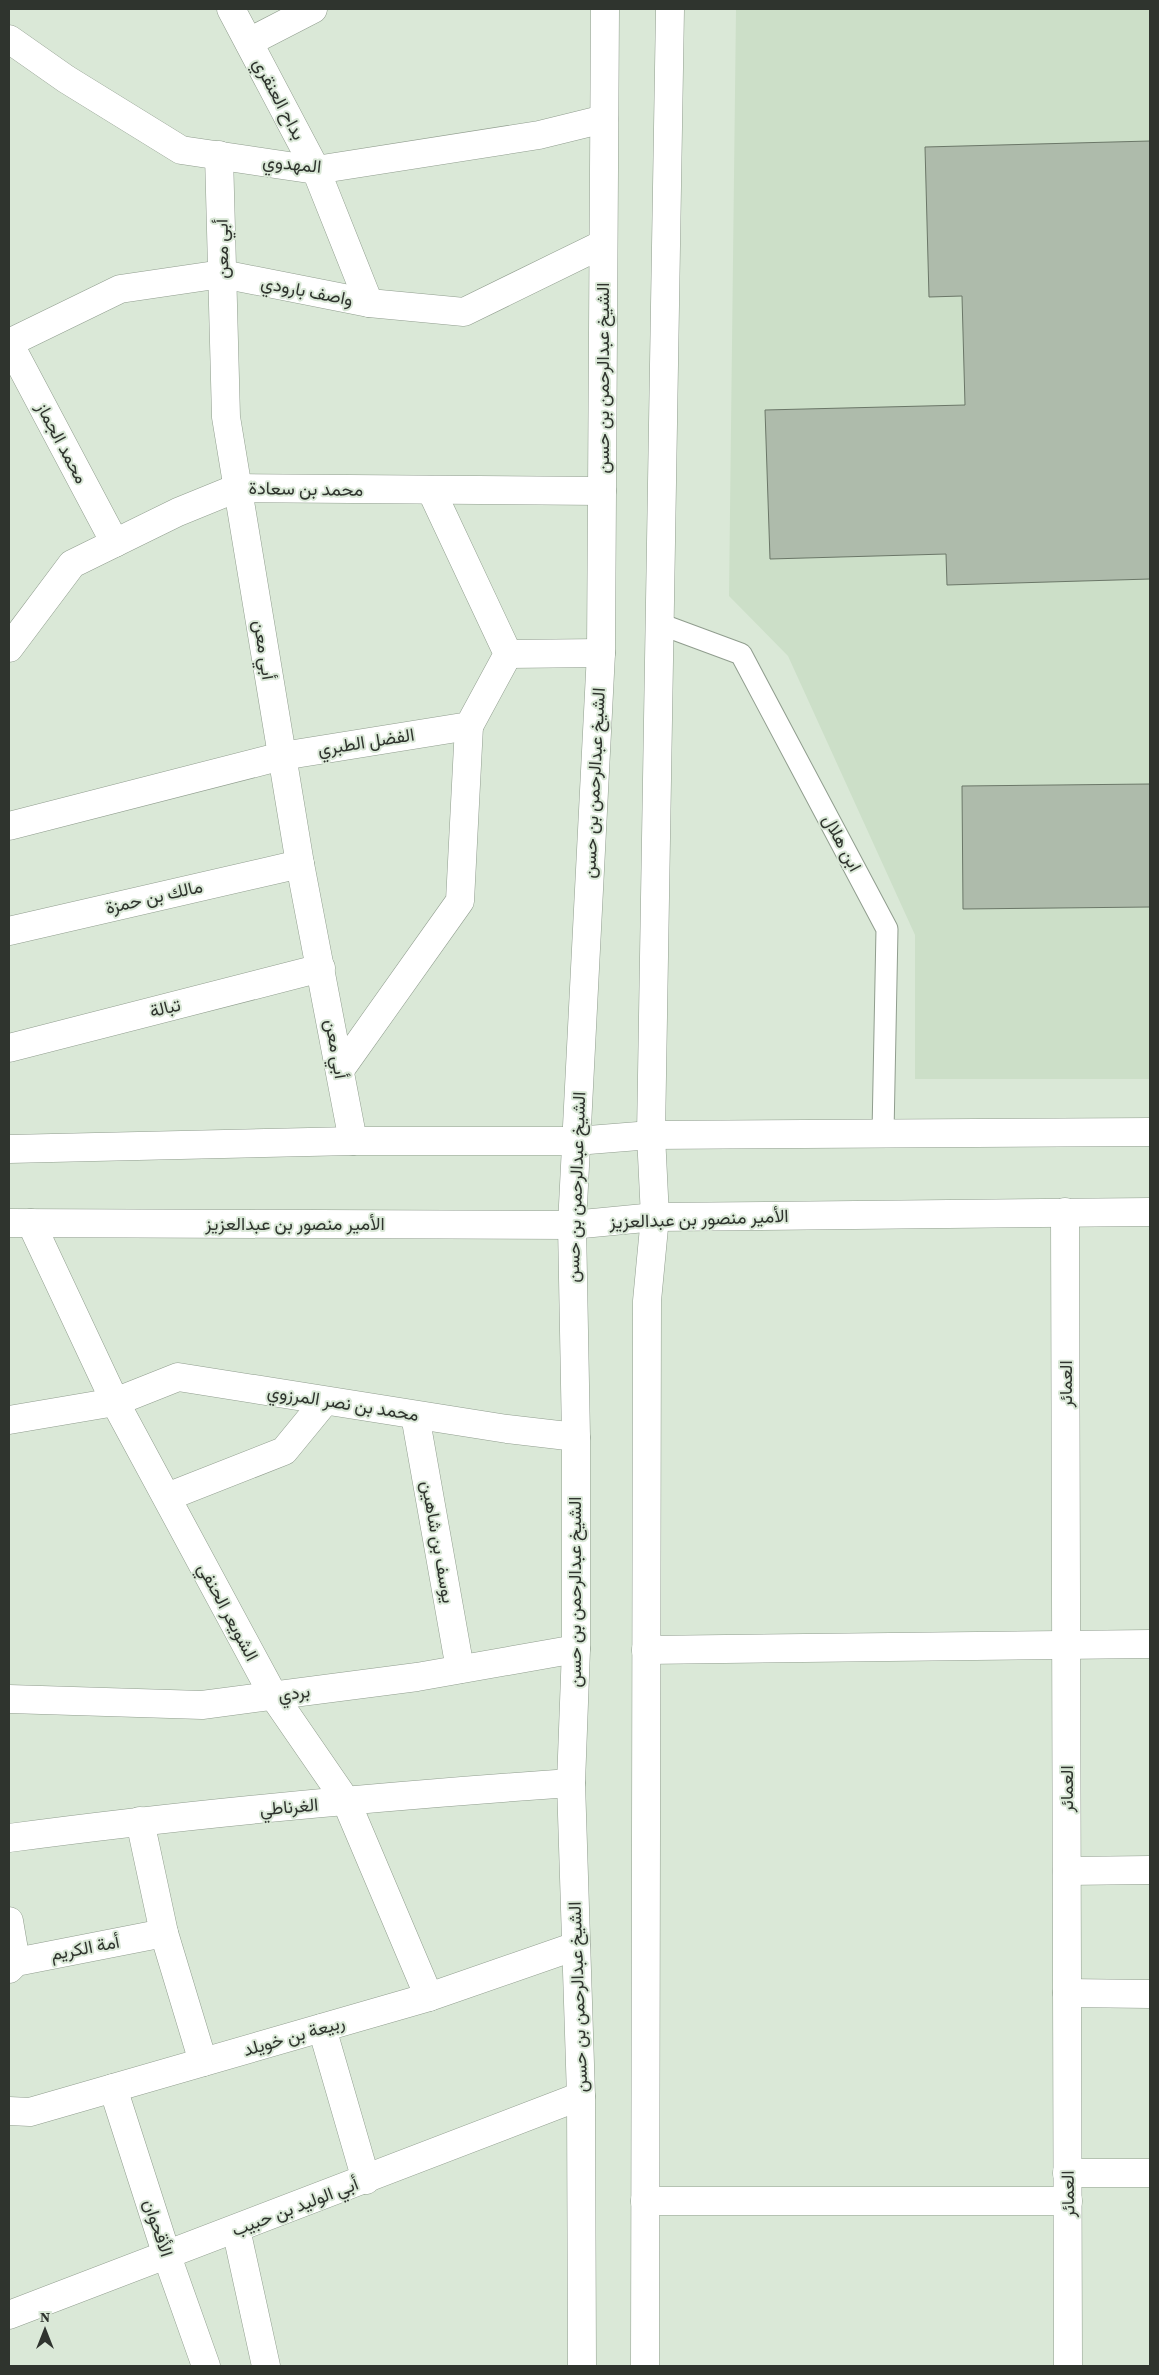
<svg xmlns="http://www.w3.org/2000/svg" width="1159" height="2375" viewBox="0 0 1159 2375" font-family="'Source Serif 4',Vazirmatn,serif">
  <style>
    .built { fill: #ccdfc8 }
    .building { fill: #aebbab; stroke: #6b7768 }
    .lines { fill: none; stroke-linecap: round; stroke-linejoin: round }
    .service-casing { stroke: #909d8e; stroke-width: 23 }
    .minor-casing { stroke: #909d8e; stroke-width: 29 }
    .tertiary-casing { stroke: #909d8e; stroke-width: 29 }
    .service { stroke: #fff; stroke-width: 21 }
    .minor { stroke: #fff; stroke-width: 28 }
    .tertiary { stroke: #fff; stroke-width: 28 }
    .labels { text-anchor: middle; stroke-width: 4; stroke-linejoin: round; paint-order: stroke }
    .street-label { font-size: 18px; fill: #2f342e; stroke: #dae8d7 }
  </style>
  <rect width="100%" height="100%" fill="#dae8d7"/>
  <polygon class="built" points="736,9 1150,9 1150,1079 915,1079 915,935 788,656 729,596"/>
  <g class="building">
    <polygon points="1150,141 1150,579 947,585 946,554 770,559 765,410 965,405 962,296 929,297 925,147"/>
    <polygon points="1150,784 1150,907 963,909 962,786"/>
  </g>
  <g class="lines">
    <defs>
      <polyline id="service" points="660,624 741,654 887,929 883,1133"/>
      <g id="minor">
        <polyline points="231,9 316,170 369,303"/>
        <polyline points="9,39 66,79 181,150 316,170 539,135 604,119"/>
        <polyline points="249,42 313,9"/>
        <polyline points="219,155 226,417 300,864 353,1141"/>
        <polyline points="9,343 120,289 222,274 369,303 464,312 603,244"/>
        <polyline points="9,343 115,543"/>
        <polyline points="9,648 72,564 178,512 237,488 602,491"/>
        <polyline points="508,654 601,653"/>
        <polyline points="9,826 282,756 469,726 508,654 431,490"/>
        <polyline points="9,931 300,864"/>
        <polyline points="9,1048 321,968"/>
        <polyline points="340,1070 460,901 469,726"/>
        <polyline points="1065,1212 1068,2366"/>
        <polyline points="31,1223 115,1402 273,1695 346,1801 429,1997"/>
        <polyline points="415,1415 460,1669"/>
        <polyline points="9,1420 115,1402 178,1377 507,1429 576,1437"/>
        <polyline points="167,1497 284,1451 325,1401"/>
        <polyline points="646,1650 1150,1644"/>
        <polyline points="9,1699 202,1705 417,1677 576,1649"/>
        <polyline points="140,1821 164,1933 203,2062"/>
        <path d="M 9,1838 C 195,1813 383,1796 571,1783"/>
        <polyline points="1067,1871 1150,1870"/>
        <polyline points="9,1921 16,1962"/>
        <polyline points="9,1969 16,1962 164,1933"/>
        <polyline points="1067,1993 1150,1994"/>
        <polyline points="322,2028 366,2180"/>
        <polyline points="113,2088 167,2256 206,2366"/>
        <polyline points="9,2111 30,2112 429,1997 576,1946"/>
        <polyline points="1067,2173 1150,2173"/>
        <polyline points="645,2201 1068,2201"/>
        <polyline points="236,2229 266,2366"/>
        <polyline points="9,2315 581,2096"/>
      </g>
      <g id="tertiary">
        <polyline points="9,1149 353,1141 576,1141 651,1135 1150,1132"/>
        <polyline points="9,1223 572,1225 655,1217 1150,1212"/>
        <polyline points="582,2366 581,2096 571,1783 576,1649 576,1437 572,1225 601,653 605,9"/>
        <polyline points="645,2366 647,1301 655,1217 651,1135 670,9"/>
      </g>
    </defs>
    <use href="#service" class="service-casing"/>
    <use href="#minor" class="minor-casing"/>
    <use href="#tertiary" class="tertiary-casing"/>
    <use href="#service" class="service"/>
    <use href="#minor" class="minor"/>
    <use href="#tertiary" class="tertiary"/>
  </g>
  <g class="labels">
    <g class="street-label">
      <text transform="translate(279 99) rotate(62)" y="6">بداح العنقري</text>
      <text transform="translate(292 164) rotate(6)" y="6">المهدوي</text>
      <text transform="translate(222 249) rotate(-91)" y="6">أبي معن</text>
      <text transform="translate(307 291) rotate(11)" y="6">واصف بارودي</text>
      <text transform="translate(603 378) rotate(-90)" y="6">الشيخ عبدالرحمن بن حسن</text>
      <text transform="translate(62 443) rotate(62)" y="6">محمد الجماز</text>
      <text transform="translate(306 489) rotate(1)" y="6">محمد بن سعادة</text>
      <text transform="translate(264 650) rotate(81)" y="6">أبي معن</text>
      <text transform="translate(366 742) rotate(-9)" y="6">الفضل الطبري</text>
      <text transform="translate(594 783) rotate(-87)" y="6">الشيخ عبدالرحمن بن حسن</text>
      <text transform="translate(842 843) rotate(62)" y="6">ابن هلال</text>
      <text transform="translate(154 897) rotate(-13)" y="6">مالك بن حمزة</text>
      <text transform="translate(165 1008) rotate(-14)" y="6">تبالة</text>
      <text transform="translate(336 1049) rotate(80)" y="6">أبي معن</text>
      <text transform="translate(576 1187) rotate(-88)" y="6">الشيخ عبدالرحمن بن حسن</text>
      <text transform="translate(699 1219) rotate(-2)" y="6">الأمير منصور بن عبدالعزيز</text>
      <text x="295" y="1230">الأمير منصور بن عبدالعزيز</text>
      <text transform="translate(1066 1384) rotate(-90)" y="6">العمائر</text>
      <text transform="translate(343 1403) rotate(9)" y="6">محمد بن نصر المرزوي</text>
      <text transform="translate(438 1542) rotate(80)" y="6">يوسف بن شاهين</text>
      <text transform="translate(575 1592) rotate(-90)" y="6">الشيخ عبدالرحمن بن حسن</text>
      <text transform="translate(228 1612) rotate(62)" y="6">الشويعر الحنفي</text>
      <text transform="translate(294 1693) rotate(-8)" y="6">بردي</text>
      <text transform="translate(1067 1789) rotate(-90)" y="6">العمائر</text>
      <text transform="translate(289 1807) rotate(-5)" y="6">الغرناطي</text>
      <text transform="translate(85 1948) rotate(-11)" y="6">أمة الكريم</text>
      <text transform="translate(578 1997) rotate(-92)" y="6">الشيخ عبدالرحمن بن حسن</text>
      <text transform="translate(294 2036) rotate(-16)" y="6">ربيعة بن خويلد</text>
      <text transform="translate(1068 2194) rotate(-91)" y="6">العمائر</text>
      <text transform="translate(295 2207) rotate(-21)" y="6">أبي الوليد بن حبيب</text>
      <text transform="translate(158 2228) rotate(72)" y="6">الأقحوان</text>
    </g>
  </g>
  <rect width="1159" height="2375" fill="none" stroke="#2f342e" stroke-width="20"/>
  <g transform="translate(45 2330)" stroke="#dae8d7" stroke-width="4" paint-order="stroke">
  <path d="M0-4L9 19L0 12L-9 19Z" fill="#2f342e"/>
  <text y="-8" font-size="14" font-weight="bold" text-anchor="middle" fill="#2f342e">N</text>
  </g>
</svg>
